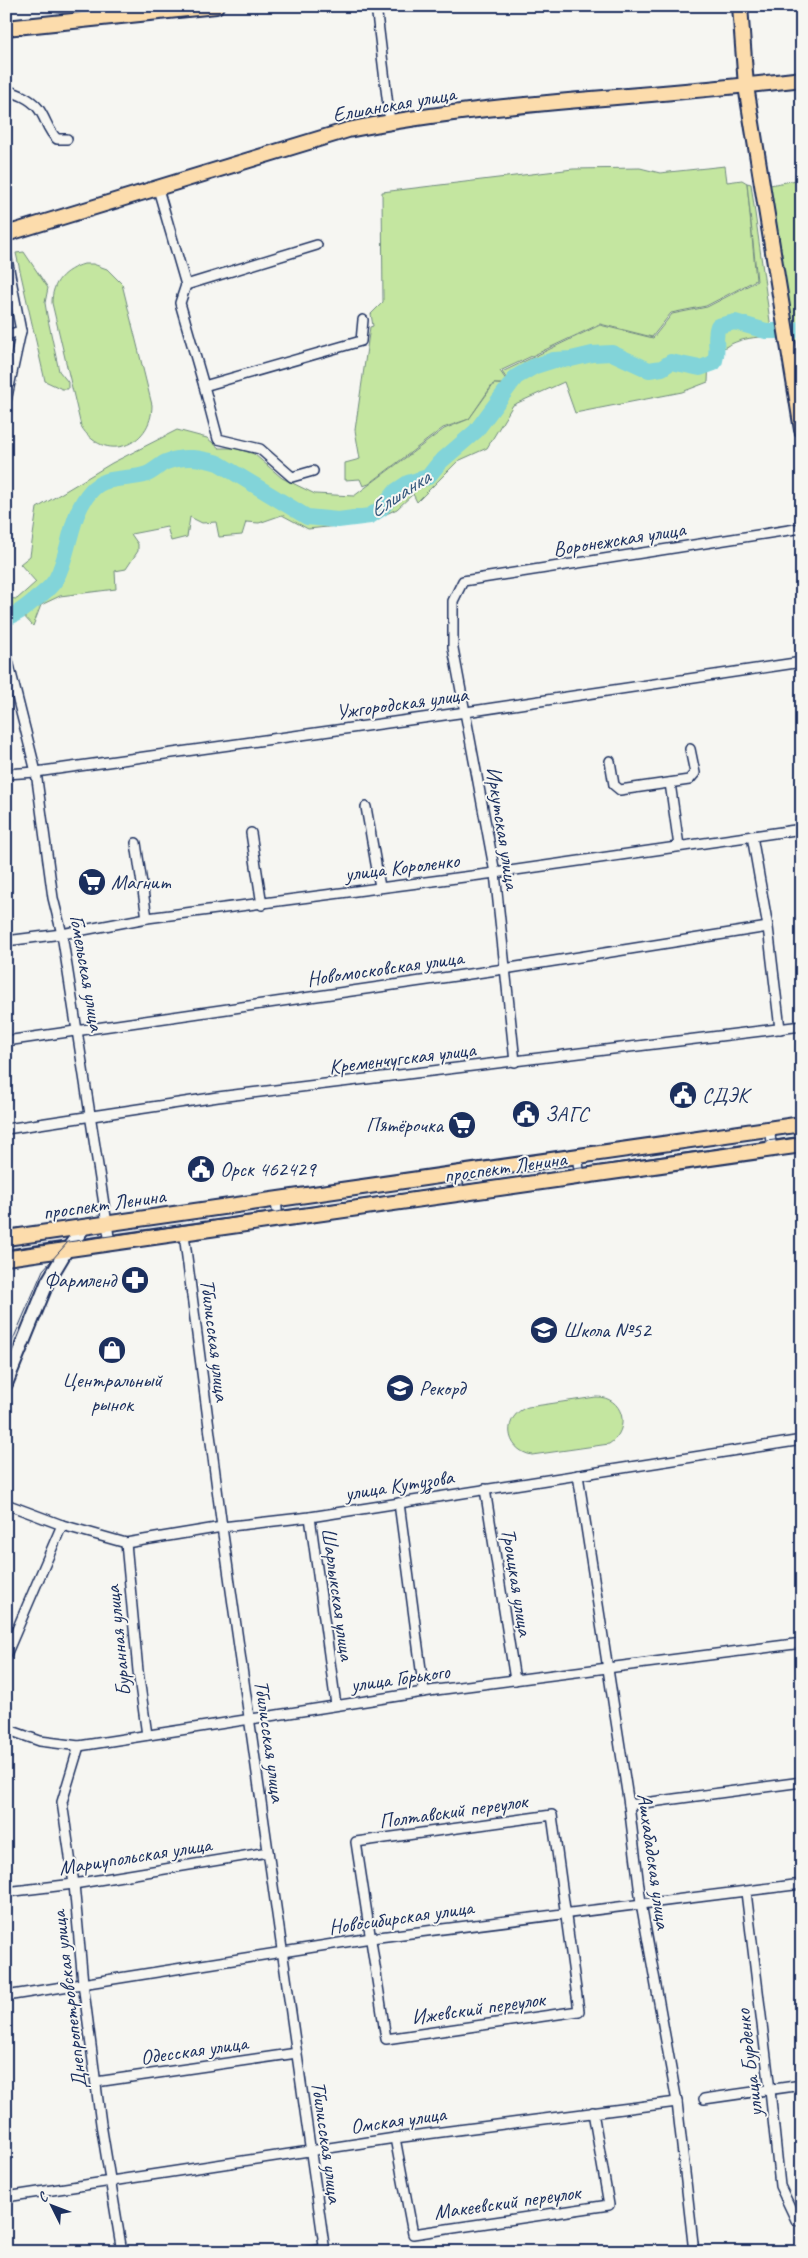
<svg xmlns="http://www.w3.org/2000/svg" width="808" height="2258" viewBox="0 0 808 2258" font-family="Caveat,sans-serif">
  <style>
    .green { fill: #c4e6a0; stroke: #708a7f }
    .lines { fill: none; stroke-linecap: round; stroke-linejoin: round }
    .river { stroke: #82d4d9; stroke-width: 16 }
    .street-casing { stroke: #1b2f5e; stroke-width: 12 }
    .secondary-casing { stroke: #1b2f5e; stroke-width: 16 }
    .primary-casing { stroke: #1b2f5e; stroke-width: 18 }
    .street { stroke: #f6f6f2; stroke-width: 9 }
    .secondary { stroke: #f6f6f2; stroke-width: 12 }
    .primary { stroke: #fcdcac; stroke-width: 14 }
    .tram { stroke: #1b2f5e; stroke-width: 1 }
    .labels { text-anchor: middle; stroke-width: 4; stroke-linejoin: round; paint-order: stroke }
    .street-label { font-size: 21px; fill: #1b2f5e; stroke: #f6f6f2 }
    .poi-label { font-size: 21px; fill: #1b2f5e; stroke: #f6f6f2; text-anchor: start }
    .water-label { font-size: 22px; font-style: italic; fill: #35587d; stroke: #f6f6f2 }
  </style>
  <rect width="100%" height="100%" fill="#f6f6f2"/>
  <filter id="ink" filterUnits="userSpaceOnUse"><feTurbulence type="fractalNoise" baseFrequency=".02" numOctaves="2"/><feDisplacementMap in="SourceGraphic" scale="10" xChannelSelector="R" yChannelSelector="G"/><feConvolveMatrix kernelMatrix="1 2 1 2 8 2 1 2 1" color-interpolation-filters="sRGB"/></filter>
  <g filter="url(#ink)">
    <g class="green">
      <polygon points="725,166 727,182 742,180 747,183 756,280 706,306 671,313 652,337 600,324 500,371 509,384 493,384 469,419 443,428 369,484 363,486 360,479 345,480 345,463 360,459 355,430 370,327 373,326 371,314 383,302 382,192 573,169 640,168 660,173"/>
      <polygon points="802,179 802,341 793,344 770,185"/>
      <path d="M 747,183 L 751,184 L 772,336 C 743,338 733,340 709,358 L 708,382 L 682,392 L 575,413 L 564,382 L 513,405 L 487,448 L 458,461 L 417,502 L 413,494 L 397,509 L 367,523 L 308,529 L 282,515 L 259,523 L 246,522 L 242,535 L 219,537 L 216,522 L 202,523 L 190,517 L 187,537 L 171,541 L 167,527 L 131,534 L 138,544 L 138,551 L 126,569 L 115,571 L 116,589 L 60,596 L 41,605 L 33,626 L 20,612 L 10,614 L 6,619 L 6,598 L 17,599 L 36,582 L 20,564 L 30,556 L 37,508 L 112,463 L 177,430 L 207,438 L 219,448 L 235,448 L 254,454 L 282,478 L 315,494 L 354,496 L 444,429 L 469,419 L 494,384 L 511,385 L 502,372 L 600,325 L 653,338 L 672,314 L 707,307 L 757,281 Z"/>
      <polygon points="24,252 48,288 45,303 47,315 59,371 68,382 68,389 62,389 45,381 16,253"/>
      <path d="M 84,264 L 93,264 L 107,269 L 122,284 L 152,405 C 152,447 103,464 81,426 L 52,303 C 52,282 64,270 84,264 Z"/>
      <path d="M 596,1397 C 623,1396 632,1429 609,1444 L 532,1455 C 504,1450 502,1415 528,1407 Z"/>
    </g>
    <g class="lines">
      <path class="river" d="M 6,618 C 17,615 23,609 32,602 C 40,596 51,588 56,579 C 71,551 69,515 91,491 C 106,474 129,481 147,474 C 155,471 159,465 166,462 C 184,455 201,458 218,463 L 307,517 L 338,520 L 370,516 L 382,508 L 396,491 L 408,483 L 428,477 L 439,463 L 476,431 L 516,377 L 535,366 L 554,360 L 571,359 L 592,354 L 612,353 L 649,370 L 662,368 L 671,362 L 700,368 L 714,363 C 720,350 713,340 718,326 L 735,322 L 766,331 L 794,331 L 802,328"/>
      <defs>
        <g id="street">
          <polyline points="376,6 390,122"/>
          <path d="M 6,90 C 18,94 30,98 38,108 C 46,118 47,130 57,139 L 67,139"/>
          <polyline points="158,189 186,285 180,303 204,386 361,341 363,320"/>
          <polyline points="6,254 21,331 6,401"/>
          <polyline points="186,285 317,245"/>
          <polyline points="6,335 21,331"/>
          <polyline points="204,386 218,439 260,449 292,477 313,471"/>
          <polyline points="6,653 36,772 53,898 62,934 110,1243"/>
          <polyline points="610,761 614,785 620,790 689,780 695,773 690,749"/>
          <polyline points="6,774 36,772 466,712 802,662"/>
          <polyline points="670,783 679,846"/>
          <polyline points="366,807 380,887"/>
          <polyline points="251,833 262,905"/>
          <polyline points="752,836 768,927 780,1029"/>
          <polyline points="136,843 147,918"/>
          <polyline points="6,941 62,934 147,918 495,873 802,829"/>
          <polyline points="6,1041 504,969 768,927"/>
          <polyline points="515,1062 495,873 453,648 453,601 463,581 802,528"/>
          <polyline points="769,1128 772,1149"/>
          <polyline points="6,1129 218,1097 802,1026"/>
          <polyline points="577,1156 580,1176"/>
          <polyline points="457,1173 459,1194"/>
          <polyline points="276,1199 278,1220"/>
          <polyline points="184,1234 222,1527 325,2252"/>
          <polyline points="578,1475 629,1805 641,1903 677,2102 694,2252"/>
          <polyline points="485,1489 515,1680"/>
          <polyline points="399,1503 424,1692"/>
          <polyline points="6,1504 62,1525 126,1543 222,1527 310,1517 802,1440"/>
          <polyline points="310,1517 336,1705"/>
          <polyline points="126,1543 138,1671 147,1735"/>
          <polyline points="6,1655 62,1525"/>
          <polyline points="6,1729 40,1741 79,1746 436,1690 802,1643"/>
          <polyline points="79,1746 62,1802 74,1884 83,1983 101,2124 122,2252"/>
          <polyline points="629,1805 802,1782"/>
          <polygon points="552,1815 579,2011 386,2039 356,1842"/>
          <polyline points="6,1892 74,1884 268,1852"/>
          <polyline points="746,1892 770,2090 780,2186 796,2220 802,2222"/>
          <polyline points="6,1996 371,1938 802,1884"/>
          <polyline points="96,2082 297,2053"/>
          <polyline points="704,2099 802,2085"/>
          <polyline points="395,2138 413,2234 609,2205 593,2112"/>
          <polyline points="6,2197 395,2138 677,2102"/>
          <polyline points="305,2252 325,2249"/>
        </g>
        <polyline id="secondary" points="6,1384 48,1281 66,1251 85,1226"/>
        <g id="primary">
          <polyline points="740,6 746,86 802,430"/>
          <polyline points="6,28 216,6"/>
          <path d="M 6,234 L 348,130 C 497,100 651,98 802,79"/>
          <polyline points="6,1238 802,1124"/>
          <polyline points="6,1258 802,1145"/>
        </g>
      </defs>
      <use href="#street" class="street-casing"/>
      <use href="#secondary" class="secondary-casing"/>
      <use href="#primary" class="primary-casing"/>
      <use href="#street" class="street"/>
      <use href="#secondary" class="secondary"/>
      <use href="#primary" class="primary"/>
      <g class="tram">
        <polyline points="6,1251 802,1136"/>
        <polyline points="6,1356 43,1270 68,1242"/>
      </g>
    </g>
  </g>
  <defs>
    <symbol id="supermarket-disc" viewBox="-11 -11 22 22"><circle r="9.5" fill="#1b2f5e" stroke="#f6f6f2"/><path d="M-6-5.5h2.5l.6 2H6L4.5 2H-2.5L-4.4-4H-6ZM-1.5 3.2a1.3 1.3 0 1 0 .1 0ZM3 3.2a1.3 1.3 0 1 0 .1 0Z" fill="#fff"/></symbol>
    <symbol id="civic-disc" viewBox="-11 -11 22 22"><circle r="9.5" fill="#1b2f5e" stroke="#f6f6f2"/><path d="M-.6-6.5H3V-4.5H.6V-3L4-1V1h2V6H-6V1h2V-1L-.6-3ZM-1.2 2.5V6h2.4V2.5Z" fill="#fff"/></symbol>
    <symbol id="pharmacy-disc" viewBox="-11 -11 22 22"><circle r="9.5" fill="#1b2f5e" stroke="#f6f6f2"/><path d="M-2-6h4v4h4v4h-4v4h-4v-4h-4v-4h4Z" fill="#fff"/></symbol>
    <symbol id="school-disc" viewBox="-11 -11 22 22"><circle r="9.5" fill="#1b2f5e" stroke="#f6f6f2"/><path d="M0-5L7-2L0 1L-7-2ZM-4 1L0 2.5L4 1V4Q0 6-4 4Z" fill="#fff"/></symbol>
    <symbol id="shop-disc" viewBox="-11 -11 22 22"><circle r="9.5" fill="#1b2f5e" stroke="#f6f6f2"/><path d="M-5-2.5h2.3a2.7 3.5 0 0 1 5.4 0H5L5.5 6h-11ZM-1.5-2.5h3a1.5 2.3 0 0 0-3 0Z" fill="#fff"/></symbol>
  </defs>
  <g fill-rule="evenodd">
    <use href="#supermarket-disc" x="76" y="866" width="32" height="32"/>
    <use href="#civic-disc" x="667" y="1079" width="32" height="32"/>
    <use href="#civic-disc" x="510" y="1098" width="32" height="32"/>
    <use href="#supermarket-disc" x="446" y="1109" width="32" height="32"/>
    <use href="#civic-disc" x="185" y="1153" width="32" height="32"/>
    <use href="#pharmacy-disc" x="119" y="1264" width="32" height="32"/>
    <use href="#school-disc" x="528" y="1314" width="32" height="32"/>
    <use href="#shop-disc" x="96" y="1334" width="32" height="32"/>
    <use href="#school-disc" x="384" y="1372" width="32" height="32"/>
  </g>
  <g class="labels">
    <g class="street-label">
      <text transform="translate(394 104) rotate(-10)" y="7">Елшанская улица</text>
      <text transform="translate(619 539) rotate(-9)" y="7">Воронежская улица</text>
      <text transform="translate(402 703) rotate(-8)" y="7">Ужгородская улица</text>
      <text transform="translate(503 828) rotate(81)" y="7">Иркутская улица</text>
      <text transform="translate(402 867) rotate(-7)" y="7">улица Короленко</text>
      <text transform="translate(385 968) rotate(-8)" y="7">Новомосковская улица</text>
      <text transform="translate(87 973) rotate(80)" y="7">Гомельская улица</text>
      <text transform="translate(402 1058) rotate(-7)" y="7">Кременчугская улица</text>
      <text transform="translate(505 1167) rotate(-8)" y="7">проспект Ленина</text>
      <text transform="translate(104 1204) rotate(-8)" y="7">проспект Ленина</text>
      <text transform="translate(215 1340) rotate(83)" y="7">Тбилисская улица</text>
      <text transform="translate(399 1485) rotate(-9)" y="7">улица Кутузова</text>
      <text transform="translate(517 1582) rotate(81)" y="7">Троицкая улица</text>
      <text transform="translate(338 1594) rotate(82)" y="7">Шарлыкская улица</text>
      <text transform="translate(118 1641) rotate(-96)" y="7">Буранная улица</text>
      <text transform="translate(400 1678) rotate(-8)" y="7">улица Горького</text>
      <text transform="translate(270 1741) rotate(82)" y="7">Тбилисская улица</text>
      <text transform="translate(453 1811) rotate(-8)" y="7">Полтавский переулок</text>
      <text transform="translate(135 1856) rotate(-9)" y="7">Мариупольская улица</text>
      <text transform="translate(654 1861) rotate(82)" y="7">Ашхабадская улица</text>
      <text transform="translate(401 1917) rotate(-8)" y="7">Новосибирская улица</text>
      <text transform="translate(69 2000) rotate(-97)" y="7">Днепропетровская улица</text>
      <text transform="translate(478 2008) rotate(-8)" y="7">Ижевский переулок</text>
      <text transform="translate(194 2050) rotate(-8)" y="7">Одесская улица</text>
      <text transform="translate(749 2063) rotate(-97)" y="7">улица Бурденко</text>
      <text transform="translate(398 2120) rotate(-8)" y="7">Омская улица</text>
      <text transform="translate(327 2142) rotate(82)" y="7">Тбилисская улица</text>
      <text transform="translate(507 2202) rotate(-8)" y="7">Макеевский переулок</text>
    </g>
    <g class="poi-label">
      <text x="111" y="889">Магнит</text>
      <text x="702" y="1102">СДЭК</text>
      <text x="545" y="1121">ЗАГС</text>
      <text x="443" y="1132" text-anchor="end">Пятёрочка</text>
      <text x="220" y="1176">Орск 462429</text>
      <text x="116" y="1287" text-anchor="end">Фармленд</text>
      <text x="563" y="1337">Школа №52</text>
      <text x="112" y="1387" text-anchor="middle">Центральный<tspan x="112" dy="24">рынок</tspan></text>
      <text x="419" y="1395">Рекорд</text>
    </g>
    <g class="water-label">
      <text transform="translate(399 493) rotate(-33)" y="8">Елшанка</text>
    </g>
  </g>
  <rect width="808" height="2258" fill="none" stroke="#f6f6f2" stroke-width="25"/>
  <rect x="12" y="12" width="783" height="2233" fill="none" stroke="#1b2f5e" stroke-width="2" filter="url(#ink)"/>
  <g transform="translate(52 2206) rotate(312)" stroke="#f6f6f2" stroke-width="4" paint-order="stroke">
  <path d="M0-4L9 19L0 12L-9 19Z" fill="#1b2f5e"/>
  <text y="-8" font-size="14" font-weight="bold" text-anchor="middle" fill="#1b2f5e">С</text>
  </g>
</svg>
